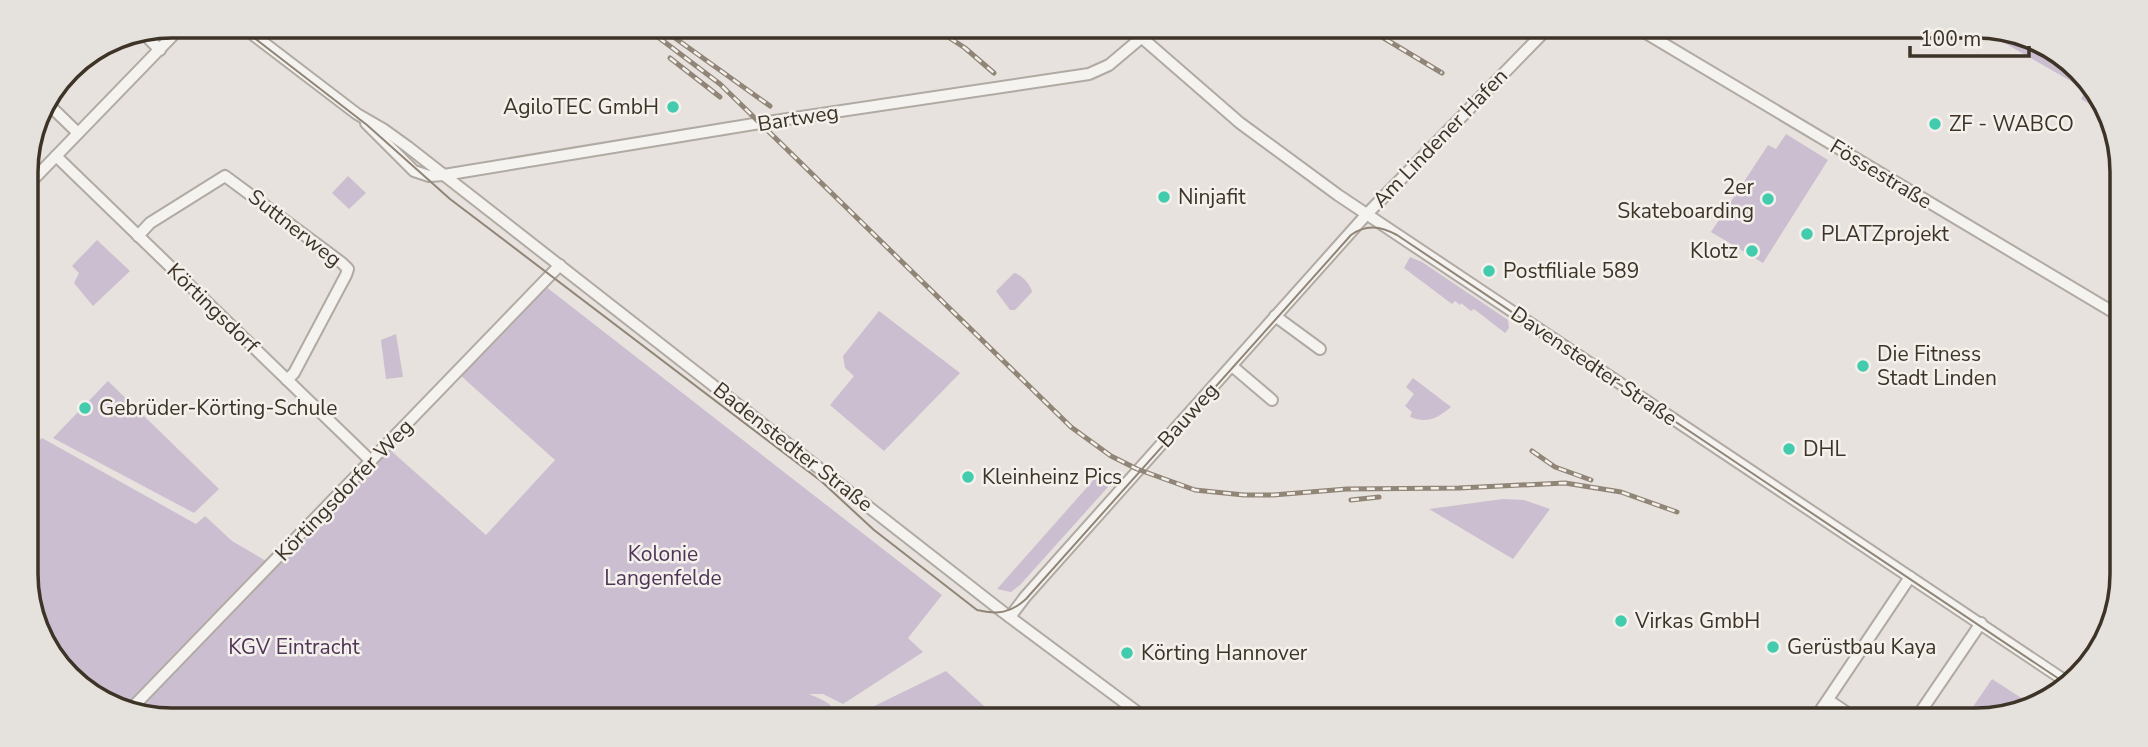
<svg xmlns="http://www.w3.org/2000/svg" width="2148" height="747" viewBox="0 0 2148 747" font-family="'Nunito Sans',sans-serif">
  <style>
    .green { fill: #cbbed0 }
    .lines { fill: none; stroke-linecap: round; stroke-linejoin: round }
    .minor-casing { stroke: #b1aaa3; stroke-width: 14 }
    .minor { stroke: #f5f3f0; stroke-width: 10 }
    .tram { stroke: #908577; stroke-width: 2 }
    .rail-casing { stroke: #908577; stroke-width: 5 }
    .rail { stroke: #f4f0ec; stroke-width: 2.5; stroke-dasharray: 8; stroke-linecap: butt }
    .poi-dot { fill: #42cbad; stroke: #f4f0ec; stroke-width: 2.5 }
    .labels { text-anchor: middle; stroke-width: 5; stroke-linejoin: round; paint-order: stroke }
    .poi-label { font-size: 21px; fill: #3d3327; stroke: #f4f0ec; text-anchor: start }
    .street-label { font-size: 21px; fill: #3d3327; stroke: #f4f0ec }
    .park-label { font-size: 21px; fill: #4f3458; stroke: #f4f0ec }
    .rim { fill: none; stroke: #3d3327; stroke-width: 3.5 }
  </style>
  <rect width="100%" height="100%" fill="#e7e2dd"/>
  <g class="green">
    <polygon points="1989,34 2022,34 2086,76 2101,111 2081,99 2085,92 2081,87"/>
    <polygon points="1786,134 1828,160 1763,263 1711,232 1768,145 1776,149"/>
    <polygon points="348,176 366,193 349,209 332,193"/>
    <polygon points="97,240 130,271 93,306 74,283 79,273 72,266"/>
    <polygon points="1410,257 1422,262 1508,320 1509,328 1505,333 1474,309 1471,311 1461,303 1460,305 1455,301 1452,304 1404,268"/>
    <path d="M 1014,273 C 1021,274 1031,285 1032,292 L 1015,310 L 1010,310 L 996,291 Z"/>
    <path d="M 545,286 L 942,595 L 908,638 L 923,652 L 843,704 L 823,694 L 809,694 C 820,699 834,703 837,716 L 135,713 L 291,553 L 321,526 L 389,449 L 486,535 L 555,460 L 460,375 Z"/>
    <polygon points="879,311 960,373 884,451 830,405 854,376 845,368 843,356"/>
    <polygon points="396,334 403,377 386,379 381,340"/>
    <path d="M 1413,378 L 1451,407 C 1438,418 1427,424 1410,417 L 1412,412 L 1405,406 L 1414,394 L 1406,387 Z"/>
    <polygon points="108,381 219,489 194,513 53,438"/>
    <polygon points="42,438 196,524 205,516 232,541 266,561 121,710 62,671 29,603 28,473 35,465 28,455 28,451"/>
    <polygon points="1097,476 1108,487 1020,585 1011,592 997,589"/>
    <polygon points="1503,499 1524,500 1550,509 1513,559 1429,509"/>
    <polygon points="946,671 996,717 855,716 858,714"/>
    <polygon points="1992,679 2026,701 2023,706 1985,720 1964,720"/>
  </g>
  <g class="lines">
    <defs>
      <g id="minor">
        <polyline points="243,27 357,114 383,129 408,147 1003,612 1144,717"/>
        <polyline points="1133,30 1240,123 1338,195 2070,684"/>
        <polyline points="142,32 160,50"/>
        <polyline points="1644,32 2118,315"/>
        <polyline points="46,102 78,133"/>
        <polyline points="366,123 414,171 429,176 444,175 760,123 1089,74 1109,65 1141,38"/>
        <polyline points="56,156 371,461"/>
        <polyline points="27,186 182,26"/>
        <polyline points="138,236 150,223 225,176 342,263 348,269 346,275 294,373 287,380"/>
        <polyline points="1275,316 1320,349"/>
        <polyline points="1232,366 1272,400"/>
        <polyline points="1010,617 1025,597 1366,215 1544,32"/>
        <polyline points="1828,700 1858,720"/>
        <polyline points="127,713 560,265"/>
        <polyline points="1814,720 1910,577"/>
        <polyline points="1915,720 1981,623"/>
      </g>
    </defs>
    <use href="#minor" class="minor-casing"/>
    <use href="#minor" class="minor"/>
    <path class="tram" d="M 240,27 L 367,125 L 450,199 L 821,481 L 874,530 L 977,610 C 997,615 1011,613 1026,599 L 1351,235 C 1366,224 1380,226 1397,235 L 2068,685"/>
    <defs>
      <g id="rail">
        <polyline points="646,28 720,84 1071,427 1111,456 1137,469 1195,490 1244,495 1273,495 1347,489 1459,488 1565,483 1621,492 1677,512"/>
        <polyline points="936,29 965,48 994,73"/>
        <polyline points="1372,31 1442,73"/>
        <polyline points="668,33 770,106"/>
        <polyline points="670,58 720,97"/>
        <polyline points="1532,451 1555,467 1591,480"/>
        <polyline points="1351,500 1379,497"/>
      </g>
    </defs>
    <use href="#rail" class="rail-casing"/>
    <use href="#rail" class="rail"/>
  </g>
  <g class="poi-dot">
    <circle cx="673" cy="107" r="7"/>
    <circle cx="1935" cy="124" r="7"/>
    <circle cx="1164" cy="197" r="7"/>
    <circle cx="1768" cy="199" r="7"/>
    <circle cx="1807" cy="234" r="7"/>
    <circle cx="1752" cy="251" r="7"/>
    <circle cx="1489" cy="271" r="7"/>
    <circle cx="1863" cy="366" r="7"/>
    <circle cx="85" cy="408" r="7"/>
    <circle cx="1789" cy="449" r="7"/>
    <circle cx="968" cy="477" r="7"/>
    <circle cx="1621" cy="621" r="7"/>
    <circle cx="1773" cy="647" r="7"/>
    <circle cx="1127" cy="653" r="7"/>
  </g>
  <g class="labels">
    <g class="poi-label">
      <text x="659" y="114" text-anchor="end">AgiloTEC GmbH</text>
      <text x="1949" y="131">ZF - WABCO</text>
      <text x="1754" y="194" text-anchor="end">2er<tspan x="1754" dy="24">Skateboarding</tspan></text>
      <text x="1178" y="204">Ninjafit</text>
      <text x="1821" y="241">PLATZprojekt</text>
      <text x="1738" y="258" text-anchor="end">Klotz</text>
      <text x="1503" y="278">Postfiliale 589</text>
      <text x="1877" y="361">Die Fitness<tspan x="1877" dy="24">Stadt Linden</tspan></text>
      <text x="99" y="415">Gebrüder-Körting-Schule</text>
      <text x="1803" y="456">DHL</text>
      <text x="982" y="484">Kleinheinz Pics</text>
      <text x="1635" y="628">Virkas GmbH</text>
      <text x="1787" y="654">Gerüstbau Kaya</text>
      <text x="1141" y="660">Körting Hannover</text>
    </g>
    <g class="street-label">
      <text transform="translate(798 118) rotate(-9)" y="7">Bartweg</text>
      <text transform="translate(1440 138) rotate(-46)" y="7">Am Lindener Hafen</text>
      <text transform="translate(1881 174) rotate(31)" y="7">Fössestraße</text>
      <text transform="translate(295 228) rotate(38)" y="7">Suttnerweg</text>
      <text transform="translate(213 308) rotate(44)" y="7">Körtingsdorf</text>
      <text transform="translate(1594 366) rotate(34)" y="7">Davenstedter Straße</text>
      <text transform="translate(1188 415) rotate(-48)" y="7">Bauweg</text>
      <text transform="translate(793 447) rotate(38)" y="7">Badenstedter Straße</text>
      <text transform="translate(344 490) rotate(-46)" y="7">Körtingsdorfer Weg</text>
    </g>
    <g class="park-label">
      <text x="663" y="561">Kolonie<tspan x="663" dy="24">Langenfelde</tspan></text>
      <text x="294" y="654">KGV Eintracht</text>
    </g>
  </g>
  <path d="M0 0H2148V747H0ZM172 38H1976A134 134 0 0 1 2110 172V574A134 134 0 0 1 1976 708H172A134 134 0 0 1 38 574V172A134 134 0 0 1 172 38Z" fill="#e5e1dc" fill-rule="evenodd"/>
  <path class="rim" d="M172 38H1976A134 134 0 0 1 2110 172V574A134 134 0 0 1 1976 708H172A134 134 0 0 1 38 574V172A134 134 0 0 1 172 38Z"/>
  <path d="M1910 46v10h119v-10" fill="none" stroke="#3d3327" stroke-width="3.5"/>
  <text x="1920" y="46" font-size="21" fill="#3d3327" stroke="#f4f0ec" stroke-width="5" paint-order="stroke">100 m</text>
</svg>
